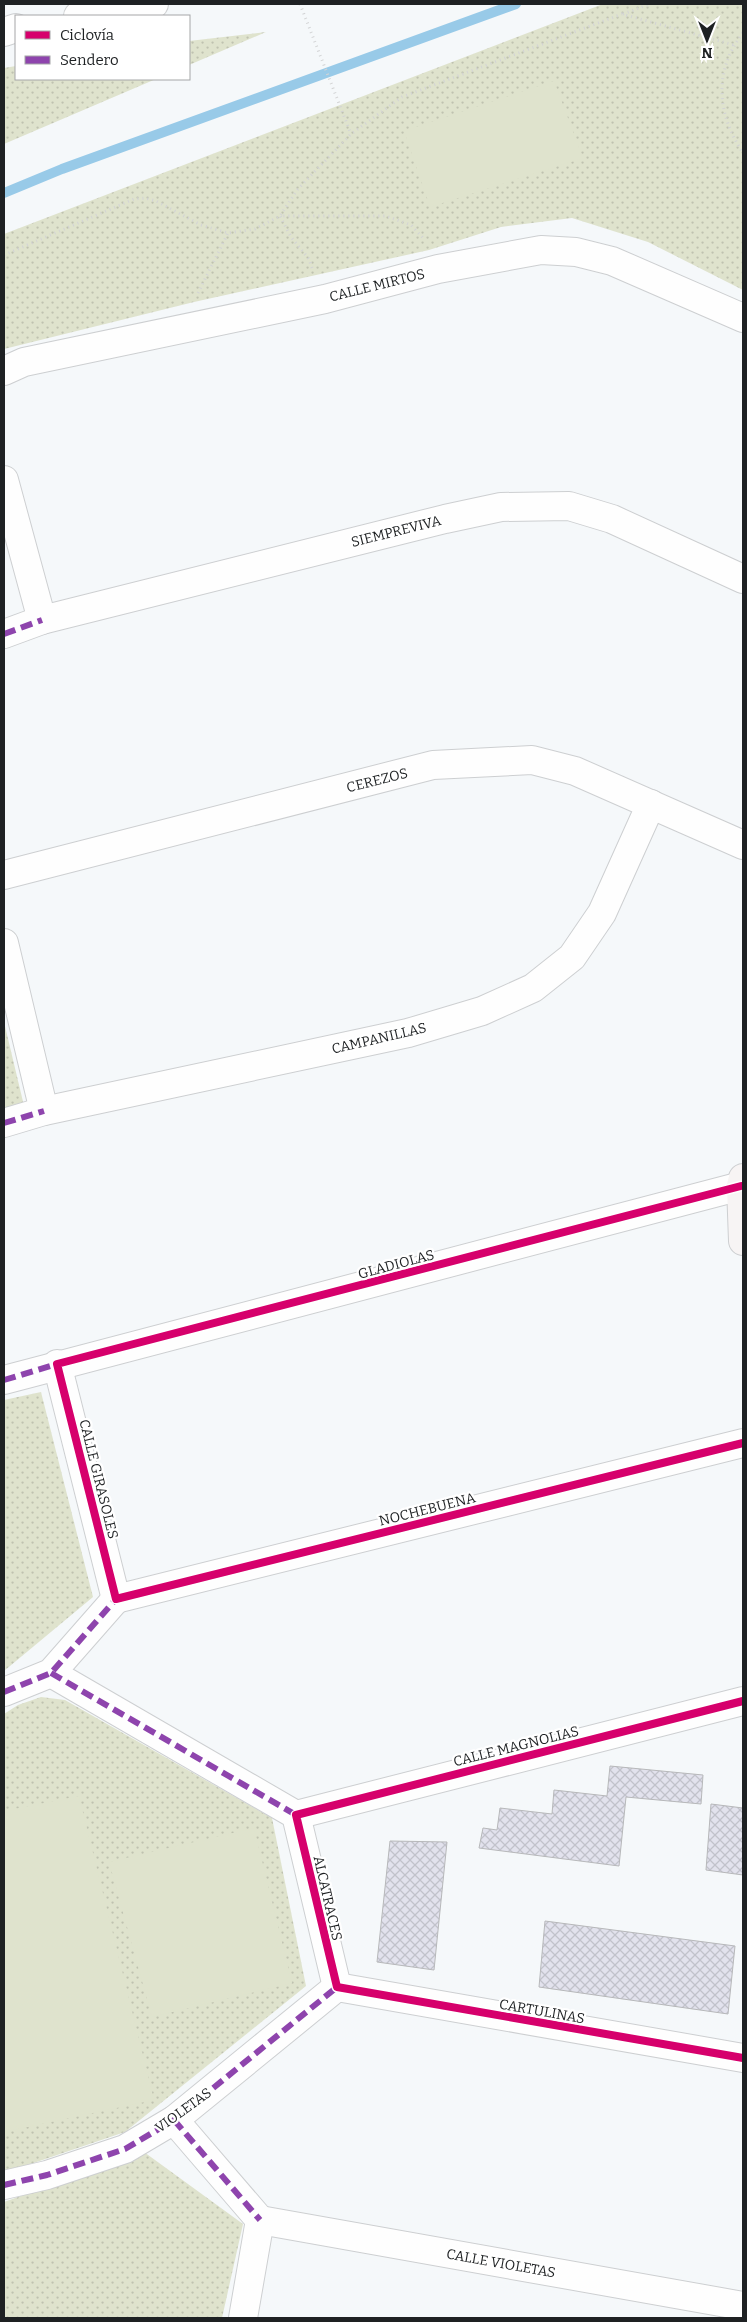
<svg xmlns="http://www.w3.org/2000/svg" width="747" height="2322" viewBox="0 0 747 2322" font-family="Bitter,serif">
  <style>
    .park { fill: url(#park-dots) }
    .garden { fill: #dfe3cd }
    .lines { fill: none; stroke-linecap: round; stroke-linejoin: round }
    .stream { stroke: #98cae8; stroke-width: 10 }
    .building { fill: url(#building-cross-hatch); stroke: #b7b8ba }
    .street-casing { stroke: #cdcfd1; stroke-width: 30 }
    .secondary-casing { stroke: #cdcfd1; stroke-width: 30 }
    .path { stroke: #d3d4d5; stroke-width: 3; stroke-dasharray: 1 4; stroke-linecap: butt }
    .street { stroke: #fefefe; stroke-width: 28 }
    .secondary { stroke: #f7f4f4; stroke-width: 28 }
    .quiet { stroke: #8e44ad; stroke-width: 6; stroke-dasharray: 12 6; stroke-linecap: butt }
    .cycleway-casing { stroke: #fff; stroke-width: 11 }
    .cycleway { stroke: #d6006c; stroke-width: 8 }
    .labels { text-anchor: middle; stroke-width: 4.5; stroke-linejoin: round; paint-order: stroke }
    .street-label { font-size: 14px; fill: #1e2123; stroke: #fff }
  </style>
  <defs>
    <pattern id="park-dots" width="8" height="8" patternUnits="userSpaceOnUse" patternTransform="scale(1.25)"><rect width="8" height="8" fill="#dfe3cd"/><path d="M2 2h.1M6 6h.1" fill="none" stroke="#bfc2b0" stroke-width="1.8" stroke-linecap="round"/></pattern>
    <pattern id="building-cross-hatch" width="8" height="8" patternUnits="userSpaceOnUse" patternTransform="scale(1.25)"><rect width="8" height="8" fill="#e2e2ed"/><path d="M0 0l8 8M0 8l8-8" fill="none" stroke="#c1c2cb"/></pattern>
  </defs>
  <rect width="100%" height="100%" fill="#f5f8fa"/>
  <g class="park">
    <polygon points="603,4 743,4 743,290 648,242 572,218 501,227 429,250 194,302 4,349 4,234"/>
    <polygon points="266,32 189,65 189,41"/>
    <polygon points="16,66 16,79 156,79 4,144 4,68"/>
    <polygon points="4,1022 25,1110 4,1116"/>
    <polygon points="41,1392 93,1597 4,1671 4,1400"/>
    <polygon points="41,1697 65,1700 272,1818 306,1986 125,2132 4,2173 4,1714 18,1705"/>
    <polygon points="144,2152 243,2224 222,2318 4,2318 4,2202"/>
  </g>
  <g class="garden">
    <polygon points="554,81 583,158 430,207 404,131"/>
    <polygon points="79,1796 154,2100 4,2132 4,1811"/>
    <polygon points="254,1828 292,1983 152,2017 109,1862"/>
  </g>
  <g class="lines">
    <polyline class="stream" points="4,193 62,169 516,4"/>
  </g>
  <g class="building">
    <polygon points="610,1766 703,1775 701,1804 626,1797 619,1866 479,1848 483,1828 497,1830 500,1808 552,1814 554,1790 607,1796"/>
    <polygon points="711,1804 743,1808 743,1875 706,1870"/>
    <polygon points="390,1841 447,1842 434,1970 377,1962"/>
    <polygon points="545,1921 735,1946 728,2014 539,1987"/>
  </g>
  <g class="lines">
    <defs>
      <g id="street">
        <polyline points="78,16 154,4"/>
        <polyline points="4,32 16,28"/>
        <polyline points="4,371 24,362 325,299 438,269 541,250 576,252 612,261 743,318"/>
        <polyline points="4,480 42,620"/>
        <polyline points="4,634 42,620 445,519 501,507 569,506 612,519 743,579"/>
        <polyline points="4,875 433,765 532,760 575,771 743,845"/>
        <polyline points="4,943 44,1111"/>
        <polyline points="4,1123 44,1111 408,1033 482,1011 533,988 572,957 602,913 651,804"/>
        <polyline points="57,1364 116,1599"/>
        <polyline points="4,1380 741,1186"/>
        <polyline points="116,1599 743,1443"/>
        <polyline points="51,1673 296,1815 337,1987"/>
        <polyline points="4,1692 51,1673 116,1599"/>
        <polyline points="296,1815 743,1701"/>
        <polyline points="337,1987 743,2058"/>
        <polyline points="174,2120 260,2220"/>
        <polyline points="4,2185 47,2175 125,2149 174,2120 337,1987"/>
        <polyline points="260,2220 743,2306"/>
        <polyline points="243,2318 260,2220"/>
      </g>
      <polyline id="secondary" points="743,1178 741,1186 743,1241"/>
    </defs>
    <use href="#street" class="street-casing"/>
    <use href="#secondary" class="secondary-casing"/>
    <g class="path">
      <polyline points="300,4 351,134"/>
      <polyline points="623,14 650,4"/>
      <path d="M 743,33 C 713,71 717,114 743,153"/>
      <polyline points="4,255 134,199 145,198 156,201 201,225 228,233 255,229 280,216 297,190 351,134 402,97 622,14 734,45"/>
      <polyline points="312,268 309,259 291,237 280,216 386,216 411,225 425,240"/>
      <polyline points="198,293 228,233"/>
    </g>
    <use href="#street" class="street"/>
    <use href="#secondary" class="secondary"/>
    <g class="quiet">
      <polyline points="4,634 42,620"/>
      <polyline points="4,1123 44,1111"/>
      <polyline points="4,1380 57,1364"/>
      <polyline points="51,1673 296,1815"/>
      <polyline points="4,1692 51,1673 116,1599"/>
      <polyline points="174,2120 260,2220"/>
      <polyline points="4,2185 47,2175 125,2149 174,2120 337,1987"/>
    </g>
    <defs>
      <g id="cycleway">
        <polyline points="741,1186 57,1364 116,1599 743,1443"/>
        <polyline points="743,1701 296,1815 337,1987 743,2058"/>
      </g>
    </defs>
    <use href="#cycleway" class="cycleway-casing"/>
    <use href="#cycleway" class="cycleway"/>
  </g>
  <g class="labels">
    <g class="street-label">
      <text transform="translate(377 285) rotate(-14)" y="5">CALLE MIRTOS</text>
      <text transform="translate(396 531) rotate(-14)" y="5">SIEMPREVIVA</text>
      <text transform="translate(377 780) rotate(-14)" y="5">CEREZOS</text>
      <text transform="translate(379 1038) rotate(-13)" y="5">CAMPANILLAS</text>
      <text transform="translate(396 1264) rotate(-15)" y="5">GLADIOLAS</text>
      <text transform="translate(99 1479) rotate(76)" y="5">CALLE GIRASOLES</text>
      <text transform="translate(427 1509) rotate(-14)" y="5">NOCHEBUENA</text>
      <text transform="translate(516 1746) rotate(-14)" y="5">CALLE MAGNOLIAS</text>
      <text transform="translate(328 1898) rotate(77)" y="5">ALCATRACES</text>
      <text transform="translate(542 2011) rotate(10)" y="5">CARTULINAS</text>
      <text transform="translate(183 2110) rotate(-36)" y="5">VIOLETAS</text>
      <text transform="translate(501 2263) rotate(10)" y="5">CALLE VIOLETAS</text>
    </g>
  </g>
  <rect width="747" height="2322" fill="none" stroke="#1e2123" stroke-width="10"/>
  <rect x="15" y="15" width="175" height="65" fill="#ffffff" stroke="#a5a6a7"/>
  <rect x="25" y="31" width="25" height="8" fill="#d6006c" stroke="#a5a6a7"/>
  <text x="60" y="40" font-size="15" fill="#1e2123">Ciclovía</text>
  <rect x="25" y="56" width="25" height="8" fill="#8e44ad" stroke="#a5a6a7"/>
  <text x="60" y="65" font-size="15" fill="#1e2123">Sendero</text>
  <g transform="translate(707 40) rotate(180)" stroke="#ffffff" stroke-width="4" paint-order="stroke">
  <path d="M0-4L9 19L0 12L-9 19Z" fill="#1e2123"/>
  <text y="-8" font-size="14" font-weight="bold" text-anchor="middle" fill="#1e2123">N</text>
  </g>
</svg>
